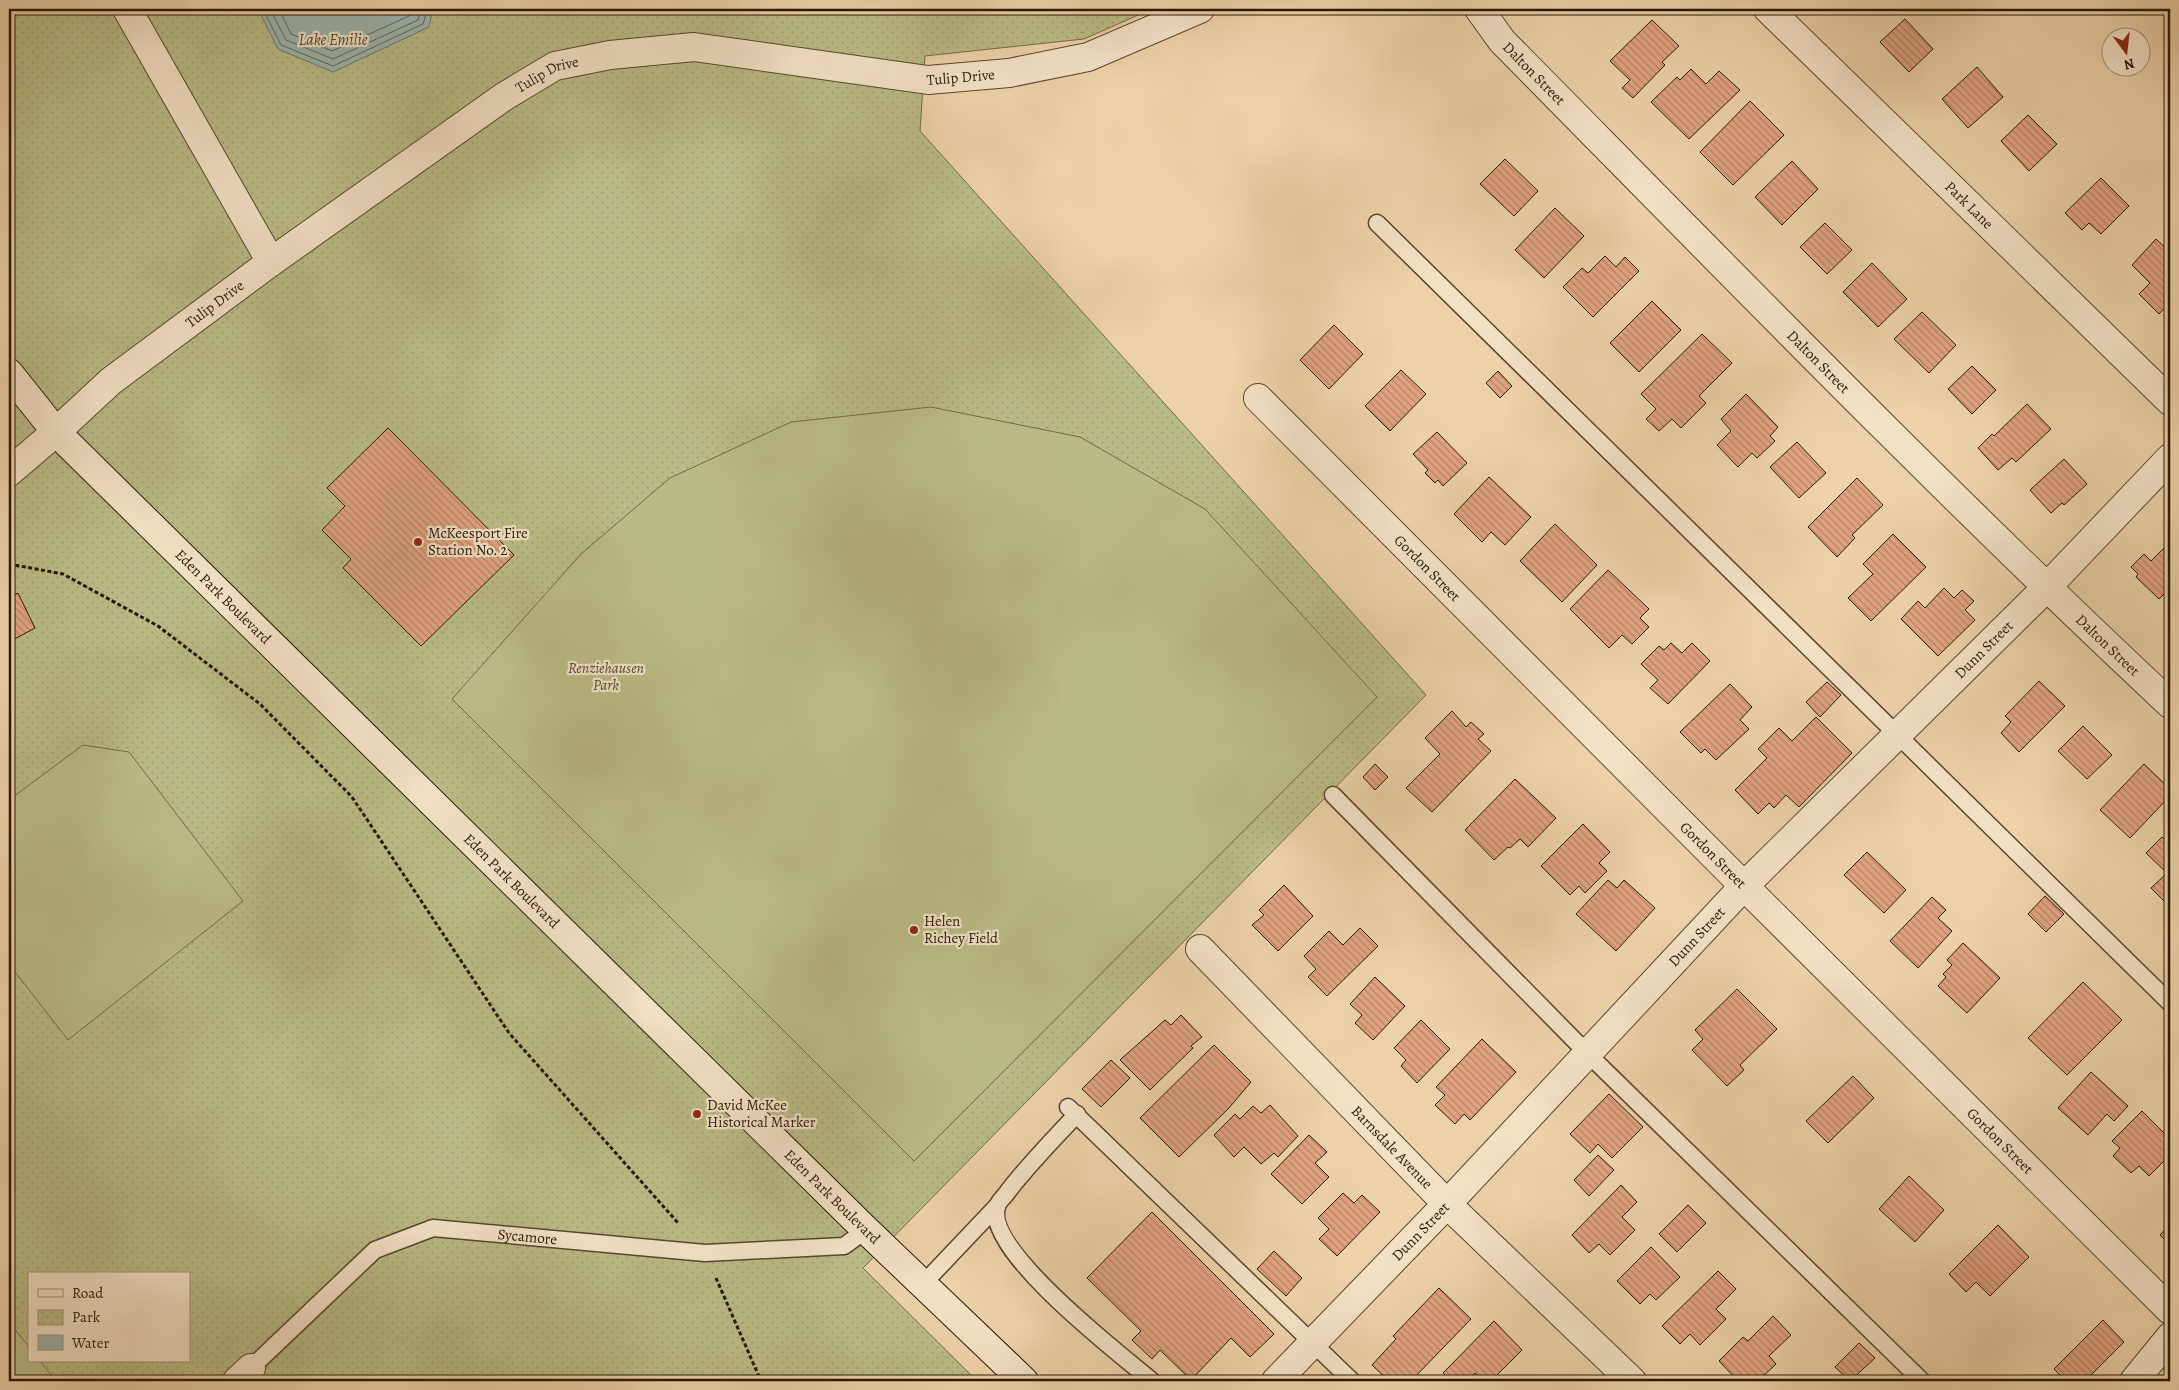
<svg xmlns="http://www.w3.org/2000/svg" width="2179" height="1390" viewBox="0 0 2179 1390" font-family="Alegreya,serif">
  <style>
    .park { fill: url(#park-dots); stroke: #706a46; fill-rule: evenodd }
    .pitch { fill: #b9bb86; stroke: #706a46 }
    .water { fill: #9bb5b0; stroke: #6d766c }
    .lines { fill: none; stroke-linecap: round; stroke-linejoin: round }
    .shore { stroke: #62665c; stroke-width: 1 }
    .building { fill: url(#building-back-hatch); stroke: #281807 }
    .lane-casing { stroke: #59462f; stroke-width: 19 }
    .street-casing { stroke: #59462f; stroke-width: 30 }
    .secondary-casing { stroke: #281807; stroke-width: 30 }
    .path { stroke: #281807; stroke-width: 3; stroke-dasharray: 4 2.5; stroke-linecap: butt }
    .lane { stroke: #f3e1c6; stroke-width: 16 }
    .street { stroke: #f3e1c6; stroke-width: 28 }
    .secondary { stroke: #f3e1c6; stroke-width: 28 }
    .poi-dot { fill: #8f2418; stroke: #f3e1c6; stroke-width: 2 }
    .labels { text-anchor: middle; stroke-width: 4.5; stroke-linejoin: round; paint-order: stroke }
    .street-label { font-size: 15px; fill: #281807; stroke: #f3e1c6 }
    .poi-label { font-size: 15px; fill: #281807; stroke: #f3e1c6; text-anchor: start }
    .park-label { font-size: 15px; font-style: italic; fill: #54492d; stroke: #f3e1c6 }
    .water-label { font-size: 16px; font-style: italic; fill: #4a473a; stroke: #f3e1c6 }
  </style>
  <defs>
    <pattern id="park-dots" width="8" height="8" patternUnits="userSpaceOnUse" patternTransform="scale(1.25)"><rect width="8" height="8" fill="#b9bb86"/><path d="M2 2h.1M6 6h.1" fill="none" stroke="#9fa072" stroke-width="1.8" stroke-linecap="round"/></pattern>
    <pattern id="building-back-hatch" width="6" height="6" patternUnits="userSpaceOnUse" patternTransform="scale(1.25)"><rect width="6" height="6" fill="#e0a380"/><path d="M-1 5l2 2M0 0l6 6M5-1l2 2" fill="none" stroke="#b68467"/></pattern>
  </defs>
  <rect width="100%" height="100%" fill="#edd1a8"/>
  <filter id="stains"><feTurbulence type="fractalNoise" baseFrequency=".004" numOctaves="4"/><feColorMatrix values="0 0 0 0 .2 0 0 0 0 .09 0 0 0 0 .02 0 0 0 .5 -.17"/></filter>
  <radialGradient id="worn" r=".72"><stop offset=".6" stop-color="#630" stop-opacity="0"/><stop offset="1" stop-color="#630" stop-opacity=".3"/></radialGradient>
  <path class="park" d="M 9,9 L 1152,9 L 1084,39 L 925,56 L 920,131 L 1426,695 L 863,1268 L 977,1381 L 9,1381 ZM 29,1274 L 189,1274 L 189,1361 L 29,1361 Z"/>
  <g class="pitch">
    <polygon points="931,407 1080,437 1205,509 1377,697 914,1161 452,699 581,554 670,478 791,422"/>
    <polygon points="83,745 129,752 243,901 68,1040 9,964 9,800"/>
    <polygon points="9,1322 29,1347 29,1361 40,1361 56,1381 9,1381"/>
  </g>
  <polygon class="water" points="258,9 433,9 429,27 333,72 278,49"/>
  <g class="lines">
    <g class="shore">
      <polyline points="263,9 281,45 333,66 423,24 428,9"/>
      <polyline points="270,9 286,40 333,59 418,20 421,9"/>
      <polyline points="279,9 291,34 332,51 411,15 414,9"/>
    </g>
  </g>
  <g class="building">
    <polygon points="1905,19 1933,49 1909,72 1880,42"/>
    <polygon points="1652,20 1679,46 1662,62 1665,65 1633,98 1622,88 1630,80 1610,61"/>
    <polygon points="1977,67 2003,97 1968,128 1942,99"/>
    <polygon points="1691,69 1706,84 1719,71 1740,90 1689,139 1651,102 1677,77 1680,80"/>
    <polygon points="1750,101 1784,135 1733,185 1700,152"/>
    <polygon points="2028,115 2057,144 2029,171 2001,141"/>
    <polygon points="1505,159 1538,191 1514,216 1480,184"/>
    <polygon points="1792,161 1818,189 1782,225 1755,197"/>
    <polygon points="2101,178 2129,206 2101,234 2089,223 2082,230 2065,213"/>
    <polygon points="1555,208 1584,236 1544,278 1515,250"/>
    <polygon points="1825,223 1852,250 1827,274 1800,247"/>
    <polygon points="2156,239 2170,252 2170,302 2159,314 2139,294 2150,283 2132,265"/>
    <polygon points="1605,256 1616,267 1625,257 1639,271 1593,317 1563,287 1582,268 1588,273"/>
    <polygon points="1872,263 1907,299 1878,327 1843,292"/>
    <polygon points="1652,301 1681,330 1639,372 1610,343"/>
    <polygon points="1922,312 1956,345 1929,373 1894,339"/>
    <polygon points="1334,325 1363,354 1329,389 1300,360"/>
    <polygon points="1702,334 1732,363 1699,396 1706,403 1681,428 1672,419 1659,431 1646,419 1656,409 1641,394"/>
    <polygon points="1972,366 1996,390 1972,414 1948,389"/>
    <polygon points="1401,370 1426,394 1390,431 1365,406"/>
    <polygon points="1498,371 1512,386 1500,398 1486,383"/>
    <polygon points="1746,394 1778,427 1770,436 1775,441 1757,458 1752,453 1738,467 1717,445 1731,431 1721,419"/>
    <polygon points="2027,404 2051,429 2016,462 2012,458 1998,470 1978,448 1992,434 1994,436"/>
    <polygon points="388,428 514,555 421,646 343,568 351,559 322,530 345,506 327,488"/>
    <polygon points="1437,432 1467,463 1443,486 1438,480 1435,483 1425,473 1428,470 1413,454"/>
    <polygon points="1797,442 1826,473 1799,498 1770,467"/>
    <polygon points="2064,459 2087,484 2064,505 2062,503 2051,513 2030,490"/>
    <polygon points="1489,477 1531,517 1505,545 1491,532 1482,542 1454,514"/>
    <polygon points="1857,478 1883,505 1852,535 1855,538 1837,557 1808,527"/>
    <polygon points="1555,524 1597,565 1562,602 1520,561"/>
    <polygon points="1893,534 1926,567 1871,621 1848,598 1873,574 1863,564"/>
    <polygon points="2170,542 2170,588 2159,599 2136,577 2138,574 2131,567 2144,554 2151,561"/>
    <polygon points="1608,570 1649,609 1640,618 1649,627 1632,644 1622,635 1609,648 1570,609"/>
    <polygon points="1944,588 1954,598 1962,590 1974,601 1965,610 1975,620 1938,656 1901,619 1918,601 1925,608"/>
    <polygon points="18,593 35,628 9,642 9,597"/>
    <polygon points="1671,643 1682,653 1692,643 1710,661 1668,704 1650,688 1658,680 1641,664 1659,646 1664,650"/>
    <polygon points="2039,681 2065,706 2019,752 2001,733 2011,722 2005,716"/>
    <polygon points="1827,682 1841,695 1820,717 1806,702"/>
    <polygon points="1730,684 1752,707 1740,720 1749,729 1716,760 1705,749 1701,753 1680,732"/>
    <polygon points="1452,711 1466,727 1471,722 1484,734 1478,739 1491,751 1432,812 1406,788 1440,754 1425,738"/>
    <polygon points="1816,717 1852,753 1799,807 1786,795 1774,808 1769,803 1758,814 1735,790 1767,758 1758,749 1779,728 1792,741"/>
    <polygon points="2083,726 2112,755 2087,779 2058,751"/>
    <polygon points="1375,764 1388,777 1375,790 1363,777"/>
    <polygon points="2144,764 2170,789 2170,796 2130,838 2100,810"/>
    <polygon points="1515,779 1556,818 1528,847 1520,839 1510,848 1508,847 1494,860 1465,830"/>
    <polygon points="1583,824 1610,852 1599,863 1607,871 1585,893 1579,886 1570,895 1541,866"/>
    <polygon points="2162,837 2170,843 2170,899 2166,903 2151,888 2167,873 2146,853"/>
    <polygon points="1867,852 1906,890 1884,913 1844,875"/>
    <polygon points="1608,880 1617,888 1624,880 1655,908 1616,951 1576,914"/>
    <polygon points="1284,885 1313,916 1278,951 1252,925 1264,915 1259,910"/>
    <polygon points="2045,896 2064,914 2046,932 2028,914"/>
    <polygon points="1932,897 1946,910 1938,918 1952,931 1918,968 1890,941"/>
    <polygon points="1360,928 1378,946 1327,996 1308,977 1316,969 1304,956 1329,931 1343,945"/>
    <polygon points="1963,943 2000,978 1967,1013 1938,986 1946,977 1943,974 1952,965 1947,960"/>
    <polygon points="1375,977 1405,1006 1373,1040 1355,1023 1362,1015 1350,1004"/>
    <polygon points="2083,982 2122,1020 2067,1075 2028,1038"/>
    <polygon points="1737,989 1777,1029 1740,1065 1744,1070 1727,1086 1692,1050 1703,1039 1695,1030"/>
    <polygon points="1181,1015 1202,1037 1191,1046 1193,1048 1150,1090 1120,1060 1165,1020 1171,1025"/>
    <polygon points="1421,1020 1450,1049 1417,1083 1401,1066 1406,1060 1394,1048"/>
    <polygon points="1482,1039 1516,1072 1470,1120 1464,1114 1455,1124 1435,1105 1445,1095 1436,1087"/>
    <polygon points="1214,1045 1251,1082 1229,1108 1179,1157 1140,1118"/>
    <polygon points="1111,1060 1130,1078 1101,1107 1082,1089"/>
    <polygon points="2091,1072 2128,1106 2114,1121 2107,1114 2088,1135 2058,1108"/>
    <polygon points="1853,1076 1874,1098 1828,1143 1806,1121"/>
    <polygon points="1609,1094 1643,1127 1612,1158 1598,1144 1590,1153 1570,1134"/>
    <polygon points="1270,1105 1298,1136 1278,1157 1274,1153 1261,1164 1244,1147 1234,1157 1214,1135 1235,1114 1240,1119 1253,1106 1261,1113"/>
    <polygon points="2142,1111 2170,1139 2170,1155 2149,1176 2139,1166 2131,1173 2113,1156 2120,1148 2112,1141"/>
    <polygon points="1309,1135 1327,1152 1315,1163 1329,1177 1302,1204 1271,1174"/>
    <polygon points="1598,1155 1614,1170 1589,1196 1574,1180"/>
    <polygon points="1909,1176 1944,1210 1915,1242 1879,1209"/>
    <polygon points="1621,1185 1637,1202 1622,1217 1635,1230 1610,1255 1599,1244 1589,1253 1572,1235"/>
    <polygon points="1343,1193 1354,1203 1362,1195 1380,1212 1337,1256 1319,1239 1329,1229 1318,1218"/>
    <polygon points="1688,1205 1706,1223 1677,1252 1659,1234"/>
    <polygon points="1152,1212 1274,1334 1250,1357 1231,1338 1191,1380 1160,1350 1152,1359 1132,1340 1141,1331 1087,1278"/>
    <polygon points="2170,1224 2170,1245 2160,1235"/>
    <polygon points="1998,1225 2029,1257 1990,1296 1976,1282 1966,1292 1949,1274"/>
    <polygon points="1651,1247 1680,1277 1656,1300 1650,1294 1640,1304 1617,1281"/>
    <polygon points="1274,1251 1302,1278 1286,1296 1257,1269"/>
    <polygon points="1718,1271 1736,1289 1716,1309 1726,1319 1700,1345 1690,1334 1680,1344 1662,1326"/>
    <polygon points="1439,1288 1471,1319 1411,1381 1389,1381 1372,1365 1396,1339 1393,1336"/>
    <polygon points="1773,1316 1791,1335 1769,1356 1776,1364 1758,1381 1738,1381 1719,1361 1743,1337 1748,1341"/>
    <polygon points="2103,1320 2124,1342 2085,1381 2066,1381 2054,1369"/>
    <polygon points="1494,1321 1522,1350 1491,1381 1484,1381 1475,1373 1467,1381 1451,1381 1443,1373"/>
    <polygon points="1859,1343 1875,1358 1850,1381 1835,1367"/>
  </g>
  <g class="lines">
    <defs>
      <g id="lane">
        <polyline points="1377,223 2170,1003"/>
        <polyline points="1333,795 1587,1053 1922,1381"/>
        <polyline points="1068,1107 1352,1381"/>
        <path d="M 1077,1114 C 1053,1140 1027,1166 1006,1194 C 1003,1198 998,1202 997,1207 C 984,1250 1120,1354 1152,1381"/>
        <polyline points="923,1284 997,1206"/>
        <path id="s1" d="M 251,1368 L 375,1250 L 433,1228 L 705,1253 L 844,1246 L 866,1230"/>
      </g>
      <g id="street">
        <polyline points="127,9 271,262"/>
        <path id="s2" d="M 1479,9 L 1502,41 C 1722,264 1941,490 2170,704"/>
        <path id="s3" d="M 1768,9 L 2170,401"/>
        <path id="s4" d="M 1258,398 L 1744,886 L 2170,1310"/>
        <path id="s5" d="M 9,472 L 56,432 L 111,381 L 271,262 L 505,96 L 555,66 L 610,55 L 694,47 L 928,80 L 1009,73 L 1088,57 L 1200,9"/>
        <path id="s6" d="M 1200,949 L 1447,1204 L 1632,1381"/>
        <polyline points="237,1381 251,1368"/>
        <path id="s7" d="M 1276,1381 L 1447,1204 L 1744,886 L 2046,588 L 2170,458"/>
        <polyline points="2134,1381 2170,1337"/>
      </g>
      <g id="secondary">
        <path id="s8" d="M 9,373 L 56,432 L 866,1230 L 1024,1381"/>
      </g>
    </defs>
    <use href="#lane" class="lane-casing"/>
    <use href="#street" class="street-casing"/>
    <use href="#secondary" class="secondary-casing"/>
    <g class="path">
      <polyline points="9,564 63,574 158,626 260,704 352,797 509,1033 679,1224"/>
      <polyline points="716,1278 761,1381"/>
    </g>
    <use href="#lane" class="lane"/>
    <use href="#street" class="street"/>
    <use href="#secondary" class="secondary"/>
  </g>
  <g class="poi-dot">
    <circle cx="418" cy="542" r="5"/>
    <circle cx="914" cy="930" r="5"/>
    <circle cx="697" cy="1114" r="5"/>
  </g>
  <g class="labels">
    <g class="street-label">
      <text dy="5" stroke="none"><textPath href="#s2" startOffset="85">Dalton Street</textPath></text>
      <text dy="5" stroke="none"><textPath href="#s5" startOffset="671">Tulip Drive</textPath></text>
      <text dy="5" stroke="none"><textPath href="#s5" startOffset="1091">Tulip Drive</textPath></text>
      <text dy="5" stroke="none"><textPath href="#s3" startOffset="281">Park Lane</textPath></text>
      <text dy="5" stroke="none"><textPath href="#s5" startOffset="266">Tulip Drive</textPath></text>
      <text dy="5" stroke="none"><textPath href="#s2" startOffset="490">Dalton Street</textPath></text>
      <text dy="5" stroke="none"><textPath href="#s4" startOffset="240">Gordon Street</textPath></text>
      <text dy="5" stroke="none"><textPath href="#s8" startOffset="310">Eden Park Boulevard</textPath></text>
      <text dy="5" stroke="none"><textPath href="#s2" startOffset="895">Dalton Street</textPath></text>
      <text dy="5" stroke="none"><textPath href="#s7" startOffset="1018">Dunn Street</textPath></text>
      <text dy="5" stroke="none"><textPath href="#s4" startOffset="645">Gordon Street</textPath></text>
      <text dy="5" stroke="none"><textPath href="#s8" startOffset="715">Eden Park Boulevard</textPath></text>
      <text dy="5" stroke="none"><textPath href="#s7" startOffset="612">Dunn Street</textPath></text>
      <text dy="5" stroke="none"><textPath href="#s4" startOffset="1050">Gordon Street</textPath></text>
      <text dy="5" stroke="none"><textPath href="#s6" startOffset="276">Barnsdale Avenue</textPath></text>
      <text dy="5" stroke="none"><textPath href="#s8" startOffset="1165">Eden Park Boulevard</textPath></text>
      <text dy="5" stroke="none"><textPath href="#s7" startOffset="208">Dunn Street</textPath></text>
      <text dy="5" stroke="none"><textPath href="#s1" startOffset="328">Sycamore</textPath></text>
    </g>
    <g class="poi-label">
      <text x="428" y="538">McKeesport Fire<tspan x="428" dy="17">Station No. 2</tspan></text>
      <text x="924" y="926">Helen<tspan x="924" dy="17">Richey Field</tspan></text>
      <text x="707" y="1110">David McKee<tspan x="707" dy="17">Historical Marker</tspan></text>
    </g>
    <g class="park-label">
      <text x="606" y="673">Renziehausen<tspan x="606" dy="17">Park</tspan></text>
    </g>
    <g class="water-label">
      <text x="333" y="45">Lake Emilie</text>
    </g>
  </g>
  <rect width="2179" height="1390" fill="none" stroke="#edd1a8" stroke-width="30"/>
  <rect x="10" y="10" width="2159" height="1370" fill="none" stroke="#281807" stroke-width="2.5"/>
  <rect x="15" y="15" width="2149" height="1360" fill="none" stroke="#281807"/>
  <rect x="28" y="1272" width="162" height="90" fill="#f3e1c6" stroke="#a2917a"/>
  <rect x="38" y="1289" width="25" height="8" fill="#f3e1c6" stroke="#a2917a"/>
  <text x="72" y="1298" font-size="15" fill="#281807">Road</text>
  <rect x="38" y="1310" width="25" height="15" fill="url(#park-dots)" stroke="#a2917a"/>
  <text x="72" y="1322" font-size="15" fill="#281807">Park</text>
  <rect x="38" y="1335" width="25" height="15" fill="#9bb5b0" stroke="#a2917a"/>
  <text x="72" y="1348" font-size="15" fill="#281807">Water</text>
  <g transform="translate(2126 52) rotate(165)"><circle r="24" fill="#f3e1c6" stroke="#a2917a"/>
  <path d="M0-4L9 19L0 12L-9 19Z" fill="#8f2418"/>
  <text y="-8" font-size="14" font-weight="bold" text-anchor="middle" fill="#281807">N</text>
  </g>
  <rect width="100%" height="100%" filter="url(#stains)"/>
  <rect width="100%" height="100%" fill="url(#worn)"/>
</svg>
